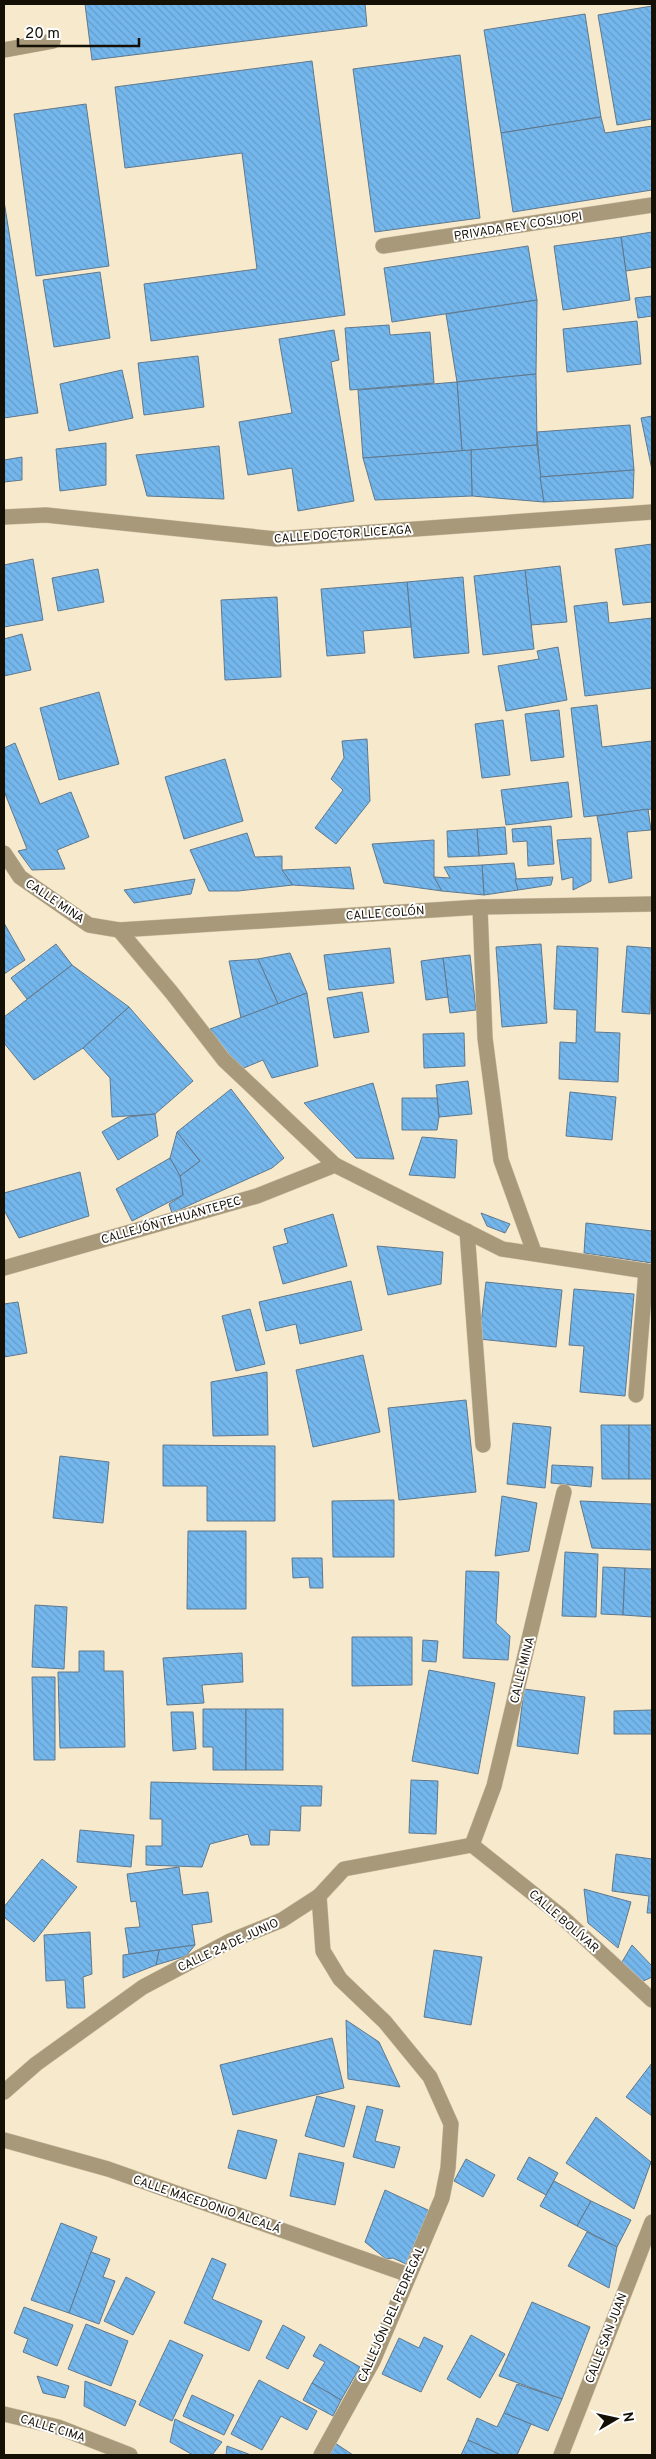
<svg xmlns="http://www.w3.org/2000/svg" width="656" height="2459" viewBox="0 0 656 2459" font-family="Overpass,sans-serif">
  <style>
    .building { fill: url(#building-back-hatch); stroke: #60788c }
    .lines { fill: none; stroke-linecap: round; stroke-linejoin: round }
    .street-casing { stroke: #d3c6ab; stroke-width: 16 }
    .street { stroke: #a8997a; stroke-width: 15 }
    .labels { text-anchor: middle; stroke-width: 4; stroke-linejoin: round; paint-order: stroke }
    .street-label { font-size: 12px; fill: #151006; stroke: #fff }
  </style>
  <defs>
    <pattern id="building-back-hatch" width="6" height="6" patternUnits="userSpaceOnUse" patternTransform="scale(1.25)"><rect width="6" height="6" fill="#74b7ed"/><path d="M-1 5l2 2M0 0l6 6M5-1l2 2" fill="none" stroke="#649cca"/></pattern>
  </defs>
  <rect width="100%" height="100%" fill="#f7e9cb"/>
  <g class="building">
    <polygon points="85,4 365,4 367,26 92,60"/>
    <polygon points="652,6 652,119 617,125 598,15"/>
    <polygon points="585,14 601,117 501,133 484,30"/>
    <polygon points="460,55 480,218 375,232 353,69"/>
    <polygon points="312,61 345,315 151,341 144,284 257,269 242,153 125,168 115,87"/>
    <polygon points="86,104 109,266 36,276 14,114"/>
    <polygon points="601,117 605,133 652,126 652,190 513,212 501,133"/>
    <polygon points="4,201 38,413 4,418"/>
    <polygon points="652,232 652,267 626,271 621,237"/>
    <polygon points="621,237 630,300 563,310 554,246"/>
    <polygon points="528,246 537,300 392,322 384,268"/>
    <polygon points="100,272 110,338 54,347 43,280"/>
    <polygon points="652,296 652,316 638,318 635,298"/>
    <polygon points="537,300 536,374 457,382 446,314"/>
    <polygon points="637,321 641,364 567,372 563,329"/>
    <polygon points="389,325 390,335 430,332 434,383 350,390 345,328"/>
    <polygon points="334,330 339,360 331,362 354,501 298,511 292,468 248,475 239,422 292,413 279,339"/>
    <polygon points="198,356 204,407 144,415 138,363"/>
    <polygon points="122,370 133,418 69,431 60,384"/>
    <polygon points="536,374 537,445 462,451 457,382"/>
    <polygon points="457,382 462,451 363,458 358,390"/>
    <polygon points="652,416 652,470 641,418"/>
    <polygon points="630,425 634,470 540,477 537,432"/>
    <polygon points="106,443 106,485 60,491 56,449"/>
    <polygon points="537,445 544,502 472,496 471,450"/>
    <polygon points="219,446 224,499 147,496 136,455"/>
    <polygon points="471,450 472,496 375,500 363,458"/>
    <polygon points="22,457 22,480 4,482 4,460"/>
    <polygon points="634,470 633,498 544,502 540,477"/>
    <polygon points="652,544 652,602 623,605 615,549"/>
    <polygon points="33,559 43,620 4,627 4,565"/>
    <polygon points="560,566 567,622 531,625 525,570"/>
    <polygon points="98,569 104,602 58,611 52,578"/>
    <polygon points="525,570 534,649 483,655 474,576"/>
    <polygon points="463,577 469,653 414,658 407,582"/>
    <polygon points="407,582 411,627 363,631 365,653 327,656 321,589"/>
    <polygon points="277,597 281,677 225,680 221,600"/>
    <polygon points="607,602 609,623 652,618 652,688 585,696 574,606"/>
    <polygon points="22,634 31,670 4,676 4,639"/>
    <polygon points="558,647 567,700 506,711 498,666 539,659 537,651"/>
    <polygon points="99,692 119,764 59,780 40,708"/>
    <polygon points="597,705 602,747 652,741 652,809 584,817 571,708"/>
    <polygon points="559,710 564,757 531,761 525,714"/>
    <polygon points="503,720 510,775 482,778 475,724"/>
    <polygon points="367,739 370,801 336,844 315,828 343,790 331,779 344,758 342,741"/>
    <polygon points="15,743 40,804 71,792 89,837 57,850 65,869 32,870 18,851 27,849 4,791 4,748"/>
    <polygon points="225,759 243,821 184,839 165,777"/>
    <polygon points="568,782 572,817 506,825 501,790"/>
    <polygon points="648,809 651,830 627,832 632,878 609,883 597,816"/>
    <polygon points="551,826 554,864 528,866 527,841 513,842 512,829"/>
    <polygon points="505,827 507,854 479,856 477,829"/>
    <polygon points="477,829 479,856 448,857 447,831"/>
    <polygon points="247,833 255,857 282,856 282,870 293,885 238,891 209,891 190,850"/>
    <polygon points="591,838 591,881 573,890 573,877 562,880 557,840"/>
    <polygon points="434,840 434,877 442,891 384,883 372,844"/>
    <polygon points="514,863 518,890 484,895 482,865"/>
    <polygon points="482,865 484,895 442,891 434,877 450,878 444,867"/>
    <polygon points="350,867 354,889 293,885 282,870"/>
    <polygon points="553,877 551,885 518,890 515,879"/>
    <polygon points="195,879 191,894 134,903 124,890"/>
    <polygon points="4,923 25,960 4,974"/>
    <polygon points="56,944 72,965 27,999 11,978"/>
    <polygon points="541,944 547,1023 502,1027 496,947"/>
    <polygon points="557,946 598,948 595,1032 620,1033 618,1082 559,1079 560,1042 576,1043 577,1010 554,1009"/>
    <polygon points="627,946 652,948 650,1014 622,1012"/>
    <polygon points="390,948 394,983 329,990 324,955"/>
    <polygon points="290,953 307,993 278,1004 258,959"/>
    <polygon points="470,955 476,1010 450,1013 443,958"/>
    <polygon points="443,958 448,997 426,1000 421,961"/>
    <polygon points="258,959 278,1004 241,1018 229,961"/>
    <polygon points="72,965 129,1007 83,1048 34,1080 4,1043 4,1017"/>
    <polygon points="362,992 369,1032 334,1038 327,998"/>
    <polygon points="307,993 318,1066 272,1078 263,1060 239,1070 210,1029"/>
    <polygon points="129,1007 193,1081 155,1114 112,1117 110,1078 83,1048"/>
    <polygon points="464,1033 465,1066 424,1068 423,1034"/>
    <polygon points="468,1081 472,1114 439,1117 436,1085"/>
    <polygon points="373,1083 394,1159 356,1158 304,1103"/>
    <polygon points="231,1089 284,1158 272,1168 172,1213 169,1204 183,1195 180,1176 200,1161 177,1132"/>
    <polygon points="570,1092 616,1097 612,1140 566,1136"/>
    <polygon points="402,1098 437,1098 439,1117 437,1130 402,1130"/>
    <polygon points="155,1114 158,1136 118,1160 102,1132 128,1117"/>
    <polygon points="177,1132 200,1161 180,1176 170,1158"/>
    <polygon points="422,1137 457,1140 455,1178 409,1175"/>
    <polygon points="170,1158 180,1176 183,1195 132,1221 116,1189"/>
    <polygon points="80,1172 89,1216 19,1238 4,1210 4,1193"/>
    <polygon points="481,1213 510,1224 505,1233 487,1226"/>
    <polygon points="333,1214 347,1266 283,1284 273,1247 288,1243 284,1229"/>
    <polygon points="586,1223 652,1231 652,1263 584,1253"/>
    <polygon points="377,1246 443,1252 441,1284 388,1295"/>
    <polygon points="351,1281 362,1330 300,1344 296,1324 266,1331 259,1302"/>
    <polygon points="486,1282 562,1290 556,1347 479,1339"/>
    <polygon points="574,1289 634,1294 625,1396 580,1392 584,1346 569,1345"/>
    <polygon points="18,1302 27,1353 4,1357 4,1304"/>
    <polygon points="250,1309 265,1364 236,1371 222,1316"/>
    <polygon points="363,1355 380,1432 313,1447 296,1370"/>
    <polygon points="267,1372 268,1435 213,1436 211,1382"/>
    <polygon points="466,1400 476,1492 399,1500 388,1408"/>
    <polygon points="513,1423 551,1427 545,1488 507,1484"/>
    <polygon points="601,1425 629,1425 629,1479 602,1479"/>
    <rect x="629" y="1425" width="23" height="54"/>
    <polygon points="163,1445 275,1446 275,1521 207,1521 207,1486 163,1486"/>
    <polygon points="60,1456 109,1462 103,1523 53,1518"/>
    <polygon points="552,1465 593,1467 591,1487 551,1483"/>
    <polygon points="502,1496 537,1503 529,1551 495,1556"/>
    <polygon points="394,1500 394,1557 333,1557 332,1501"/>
    <polygon points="580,1501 652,1504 652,1550 592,1548"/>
    <polygon points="188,1531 246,1531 246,1609 187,1609"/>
    <polygon points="565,1552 598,1554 596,1617 562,1616"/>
    <polygon points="292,1558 322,1558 323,1588 310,1588 309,1577 293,1578"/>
    <polygon points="603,1567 625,1568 623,1615 601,1614"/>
    <polygon points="625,1568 652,1569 652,1617 623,1615"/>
    <polygon points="466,1571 499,1572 496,1623 510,1636 508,1660 463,1658"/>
    <polygon points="35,1605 67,1607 64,1669 32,1667"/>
    <polygon points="352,1637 412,1637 412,1685 352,1686"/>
    <polygon points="423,1640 438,1641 436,1662 422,1661"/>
    <polygon points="79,1651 104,1651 104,1671 123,1671 125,1747 60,1748 58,1672 79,1672"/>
    <polygon points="242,1653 243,1682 202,1685 204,1703 167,1705 163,1658"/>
    <polygon points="429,1670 495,1683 478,1774 412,1761"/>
    <polygon points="32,1677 55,1677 55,1760 34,1760"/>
    <polygon points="524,1689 585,1697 578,1754 517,1746"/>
    <polygon points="203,1709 246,1709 246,1770 213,1770 213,1747 203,1747"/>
    <rect x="246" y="1709" width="37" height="61"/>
    <polygon points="652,1710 652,1734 614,1734 614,1711"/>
    <polygon points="171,1712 193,1712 196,1749 173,1751"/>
    <polygon points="411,1780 438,1781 436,1834 409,1833"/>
    <polygon points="151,1782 322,1786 321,1806 301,1806 300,1831 270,1830 269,1845 251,1845 248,1834 210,1844 202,1867 146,1865 146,1846 162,1846 162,1819 150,1819"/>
    <polygon points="80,1830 134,1835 131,1867 77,1862"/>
    <polygon points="616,1854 652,1859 652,1913 647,1913 649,1896 612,1891"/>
    <polygon points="42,1859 77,1887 34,1942 4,1917 4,1907"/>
    <polygon points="179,1867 183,1895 208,1892 212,1922 192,1925 195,1945 129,1954 125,1928 140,1927 136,1901 131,1902 127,1874"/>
    <polygon points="584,1889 631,1902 618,1948 588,1923"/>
    <polygon points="90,1932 92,1974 83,1977 85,2008 67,2008 65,1980 46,1981 44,1935"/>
    <polygon points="195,1945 186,1956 156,1965 159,1950"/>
    <polygon points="632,1945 652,1966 652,1977 639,1983 622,1962"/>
    <polygon points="159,1950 156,1965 123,1978 123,1955"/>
    <polygon points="434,1950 482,1957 471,2025 424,2017"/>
    <polygon points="346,2020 379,2042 400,2087 348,2079"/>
    <polygon points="332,2038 344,2088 233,2115 220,2065"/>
    <polygon points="652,2063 652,2116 626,2097"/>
    <polygon points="317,2096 355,2106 344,2147 305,2136"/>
    <polygon points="367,2106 383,2110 375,2141 400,2147 394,2168 353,2157"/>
    <polygon points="596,2117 651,2162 634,2209 566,2163"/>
    <polygon points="238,2130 277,2140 266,2179 228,2168"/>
    <polygon points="299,2153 344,2163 335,2205 290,2196"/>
    <polygon points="529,2157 558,2173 546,2195 517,2179"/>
    <polygon points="466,2159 495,2175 483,2197 454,2181"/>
    <polygon points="554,2181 591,2201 577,2226 540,2206"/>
    <polygon points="385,2190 430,2211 406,2264 393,2258 386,2259 365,2242"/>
    <polygon points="591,2201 631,2220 617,2247 577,2226"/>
    <polygon points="61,2223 97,2237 69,2313 31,2300"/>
    <polygon points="587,2232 617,2247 609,2288 568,2266"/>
    <polygon points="91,2252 110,2259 103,2277 115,2281 99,2324 69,2313"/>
    <polygon points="212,2258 226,2264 212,2299 262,2321 249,2351 184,2323"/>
    <polygon points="126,2277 155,2292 133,2335 104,2321"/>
    <polygon points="532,2302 590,2327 562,2399 499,2376"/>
    <polygon points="24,2307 73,2325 57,2366 23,2352 28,2339 14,2333"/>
    <polygon points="86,2324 128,2341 111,2386 68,2369"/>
    <polygon points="283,2325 305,2337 288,2369 266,2358"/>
    <polygon points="471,2335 505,2354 480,2398 447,2379"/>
    <polygon points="424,2337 443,2346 421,2392 382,2374 399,2338 419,2348"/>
    <polygon points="170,2340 203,2355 172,2421 139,2405"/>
    <polygon points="320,2344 360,2367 341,2400 312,2383 325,2362 313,2356"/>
    <polygon points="37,2376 69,2386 65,2398 43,2393"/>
    <polygon points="259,2380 317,2411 307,2430 281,2416 262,2450 231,2434"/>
    <polygon points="85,2381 136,2401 125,2426 84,2406"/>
    <polygon points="312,2383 341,2400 333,2416 303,2400"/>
    <polygon points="517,2384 562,2399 548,2431 504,2413"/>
    <polygon points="192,2395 234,2415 224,2435 183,2416"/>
    <polygon points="504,2413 531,2424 517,2455 501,2455 468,2440 477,2418 497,2427"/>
    <polygon points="175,2419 222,2442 212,2455 193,2455 170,2442"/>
    <polygon points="468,2440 501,2455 461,2455"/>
    <polygon points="335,2443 353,2455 328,2455"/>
    <polygon points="227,2446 251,2455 226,2455"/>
  </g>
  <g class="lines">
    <defs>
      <g id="street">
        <polyline points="4,50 53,41"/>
        <polyline points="383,246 652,205"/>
        <polyline points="4,517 46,515 276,539 652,512"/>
        <polyline points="4,853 20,877 89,925 119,930 480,907 652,904"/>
        <polyline points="480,907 485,1038 501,1160 534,1252"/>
        <polyline points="119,930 172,993 224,1060 335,1165 502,1249 652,1272"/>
        <polyline points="467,1231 483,1445"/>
        <polyline points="4,1268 257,1196 335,1165"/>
        <polyline points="636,1395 646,1271"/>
        <polyline points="472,1845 494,1786 564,1492"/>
        <polyline points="472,1845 560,1915 652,2000"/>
        <polyline points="319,1896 323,1951 340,1979 385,2022 430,2077 451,2124 448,2168 442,2198 373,2361 321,2455"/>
        <polyline points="4,2092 36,2064 143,1987 230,1941 282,1920 319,1896 344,1869 472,1845"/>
        <polyline points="4,2140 108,2169 409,2275"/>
        <polyline points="4,2414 58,2427 130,2455"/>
        <polyline points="561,2455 652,2222"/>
      </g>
    </defs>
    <use href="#street" class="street-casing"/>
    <use href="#street" class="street"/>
  </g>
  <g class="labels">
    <g class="street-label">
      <text transform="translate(518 226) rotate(-9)" y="4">PRIVADA REY COSIJOPI</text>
      <text transform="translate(343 534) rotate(-4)" y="4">CALLE DOCTOR LICEAGA</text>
      <text transform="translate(55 901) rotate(34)" y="4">CALLE MINA</text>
      <text transform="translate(385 913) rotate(-4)" y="4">CALLE COLÓN</text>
      <text transform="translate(171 1220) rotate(-16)" y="4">CALLEJÓN TEHUANTEPEC</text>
      <text transform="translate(522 1670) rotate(-76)" y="4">CALLE MINA</text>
      <text transform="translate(564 1921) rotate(41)" y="4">CALLE BOLÍVAR</text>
      <text transform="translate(228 1945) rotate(-25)" y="4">CALLE 24 DE JUNIO</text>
      <text transform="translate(207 2204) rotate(19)" y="4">CALLE MACEDONIO ALCALÁ</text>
      <text transform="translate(391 2314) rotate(-66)" y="4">CALLEJÓN DEL PEDREGAL</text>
      <text transform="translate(606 2338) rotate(-69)" y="4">CALLE SAN JUAN</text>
      <text transform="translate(53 2428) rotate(17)" y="4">CALLE CIMA</text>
    </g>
  </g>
  <rect width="656" height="2459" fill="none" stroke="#151006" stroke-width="10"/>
  <g transform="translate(616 2419) rotate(81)" stroke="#ffffff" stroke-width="4" paint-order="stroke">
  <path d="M0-4L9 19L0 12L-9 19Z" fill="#151006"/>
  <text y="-8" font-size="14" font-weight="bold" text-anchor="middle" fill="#151006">N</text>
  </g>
  <path d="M18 38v8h121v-8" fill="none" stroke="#151006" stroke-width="2.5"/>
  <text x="25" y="38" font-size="15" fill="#151006" stroke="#ffffff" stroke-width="4" paint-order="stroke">20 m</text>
</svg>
